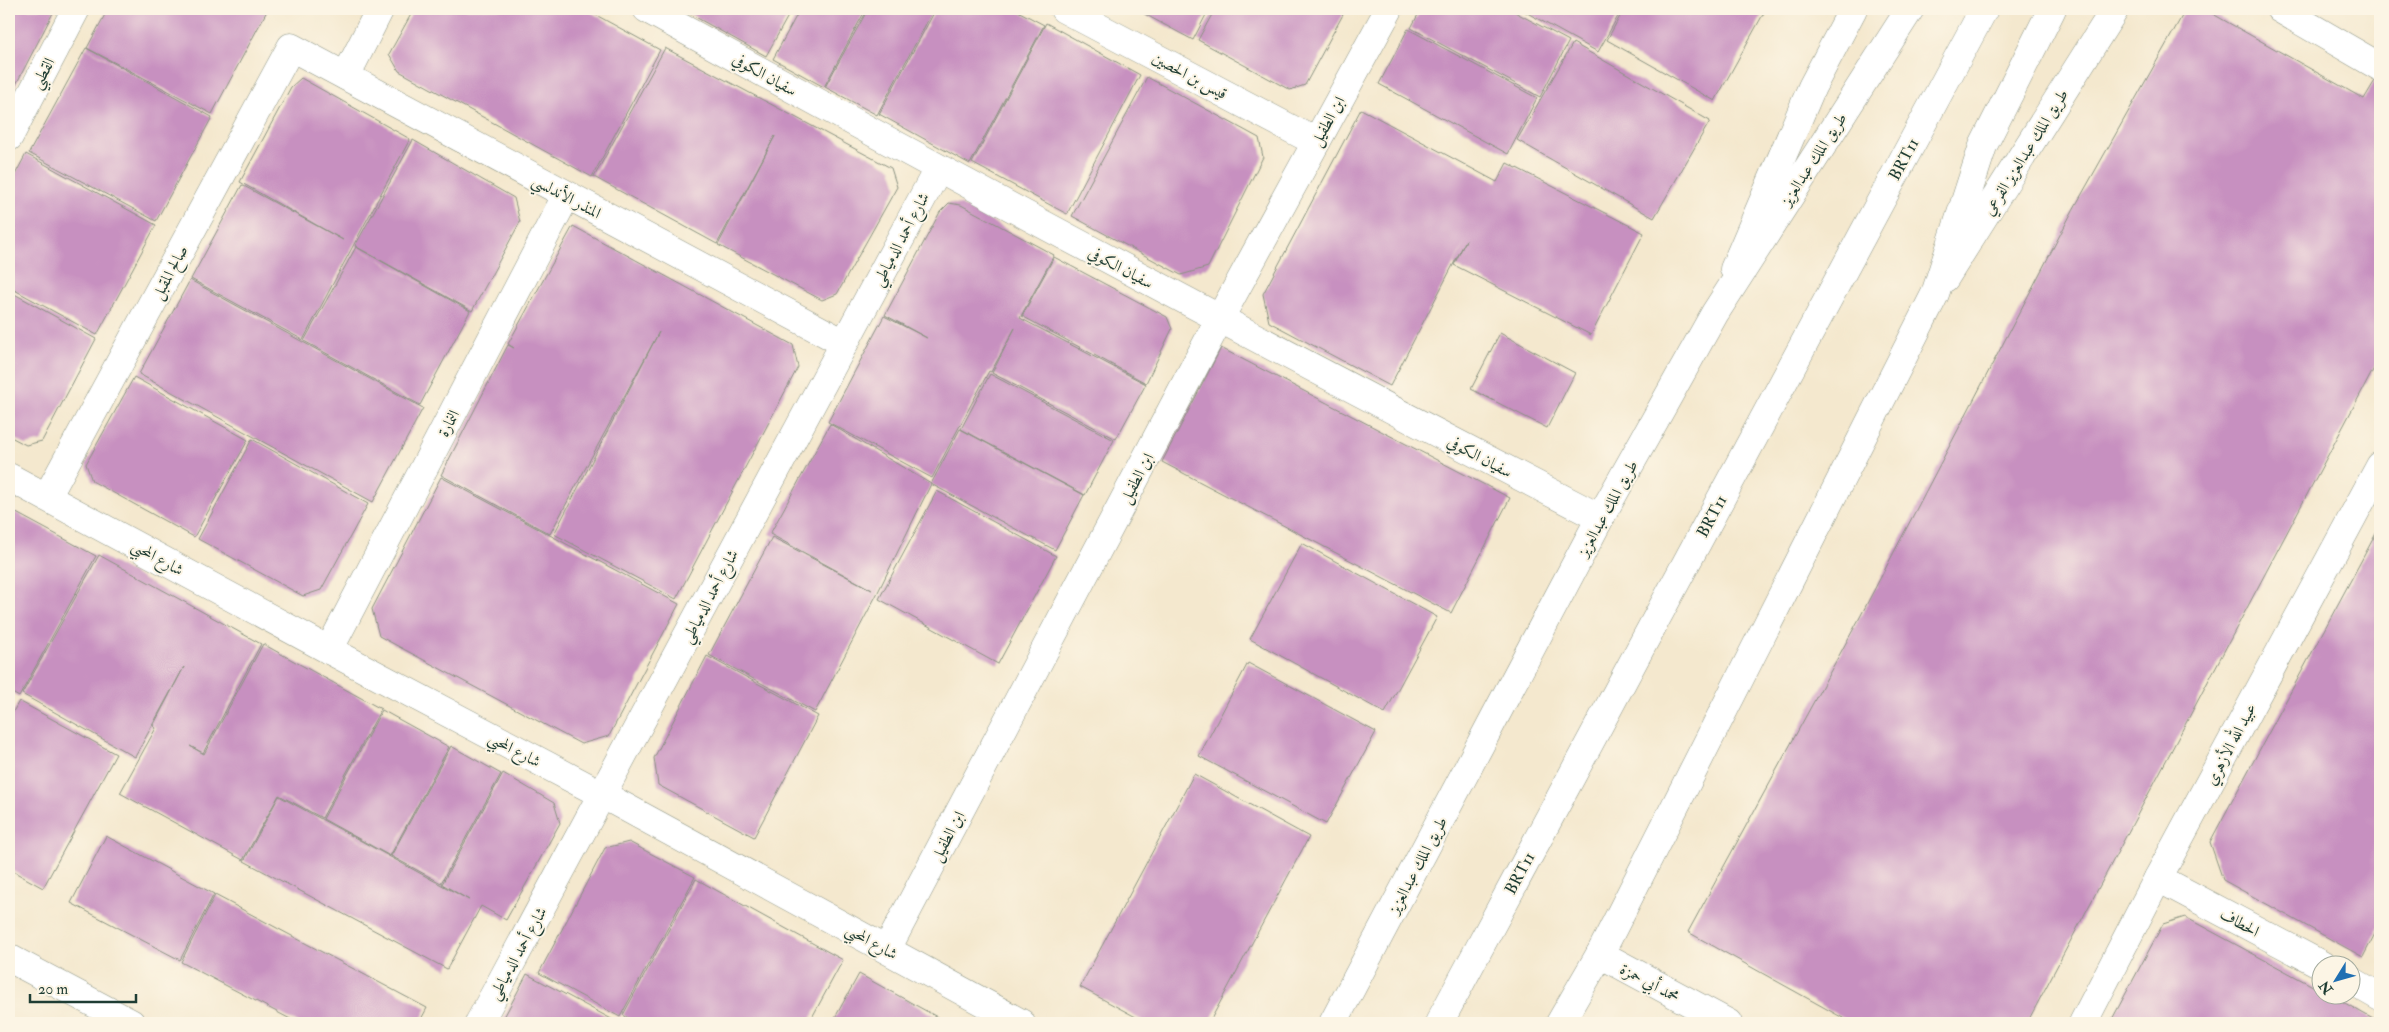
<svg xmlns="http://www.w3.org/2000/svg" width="2389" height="1032" viewBox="0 0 2389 1032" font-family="'IM FELL Double Pica',Amiri,serif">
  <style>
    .building { fill: #c790c0 }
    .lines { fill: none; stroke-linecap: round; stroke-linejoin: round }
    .minor-casing { stroke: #8a9281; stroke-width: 29 }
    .major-casing { stroke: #8a9281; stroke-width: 29 }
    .minor { stroke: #fff; stroke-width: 28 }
    .major { stroke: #fff; stroke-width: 28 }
    .labels { text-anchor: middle; stroke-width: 4; stroke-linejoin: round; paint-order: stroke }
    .street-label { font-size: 16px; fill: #1f3d34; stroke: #fcf5e5 }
  </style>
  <rect width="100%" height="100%" fill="#fcf5e5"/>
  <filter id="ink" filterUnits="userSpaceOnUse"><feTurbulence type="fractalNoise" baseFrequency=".02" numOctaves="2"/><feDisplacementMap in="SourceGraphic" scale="10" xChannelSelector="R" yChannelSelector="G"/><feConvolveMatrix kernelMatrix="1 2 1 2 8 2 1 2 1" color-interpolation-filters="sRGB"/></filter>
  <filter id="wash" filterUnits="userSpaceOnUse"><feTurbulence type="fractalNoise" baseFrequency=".0096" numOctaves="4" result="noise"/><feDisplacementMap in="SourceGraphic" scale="20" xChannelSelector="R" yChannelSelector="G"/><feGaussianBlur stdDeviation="1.12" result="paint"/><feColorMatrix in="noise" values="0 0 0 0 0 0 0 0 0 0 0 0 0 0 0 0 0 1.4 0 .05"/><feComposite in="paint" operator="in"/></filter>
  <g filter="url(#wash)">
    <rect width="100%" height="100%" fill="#f4e8ce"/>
    <g id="blocks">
      <g class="building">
        <polygon points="9,9 55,9 9,98"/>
        <polygon points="108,9 268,9 212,114 87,48"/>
        <polygon points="414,9 585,9 660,50 592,177 399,71 389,54"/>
        <polygon points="681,9 792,9 766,56"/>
        <polygon points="800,9 866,9 824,87 773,59"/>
        <polygon points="868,9 934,9 877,115 825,87"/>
        <polygon points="936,9 1014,9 1044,25 970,164 879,114"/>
        <polygon points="1135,9 1209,9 1193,40"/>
        <polygon points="1215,9 1346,9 1305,85 1290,90 1198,40"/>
        <polygon points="1421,9 1509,9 1569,41 1540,97 1411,28"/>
        <polygon points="1520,9 1622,9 1598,52"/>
        <polygon points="1624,9 1766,9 1715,101 1607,40"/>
        <polygon points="2186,9 2204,9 2364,99 2376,79 2380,81 2380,357 2027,1023 1852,1023 1688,932 1859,619 2073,210"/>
        <polygon points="1046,23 1140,75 1067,214 972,163"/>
        <polygon points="1408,29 1537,98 1508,154 1379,84"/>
        <polygon points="1573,43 1710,121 1654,218 1517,140"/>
        <polygon points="86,48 212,117 156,221 29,153"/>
        <polygon points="665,48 891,168 897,187 837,294 822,300 718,245 775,136 717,244 594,177"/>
        <polygon points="1147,77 1259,138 1263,157 1208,267 1181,275 1072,216"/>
        <polygon points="301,78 410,139 303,340 191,279 242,185 343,240 240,182 291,87"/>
        <polygon points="1361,109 1497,182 1507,163 1644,233 1591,335 1454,265 1466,240 1390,386 1269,322 1263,294"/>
        <polygon points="413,140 514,198 520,222 472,311 355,246"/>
        <polygon points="26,154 156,225 97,335 9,287 9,186"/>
        <polygon points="949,203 961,205 1054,255 1020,318 1146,384 1116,439 992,373 1015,328 991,372 989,371 932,478 828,422 884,316 927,338 885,315 940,212"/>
        <polygon points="573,226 793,345 798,367 676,599 554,534 659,332 550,534 441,475 508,345 514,348 508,344"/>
        <polygon points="356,247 470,311 420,405 304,341"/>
        <polygon points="1054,257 1167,317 1172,329 1146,383 1022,316"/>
        <polygon points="190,280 423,408 373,502 139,374"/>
        <polygon points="9,291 96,339 42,441 26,445 9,436"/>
        <polygon points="1500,333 1575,373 1547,428 1471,389"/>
        <polygon points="1221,348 1510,498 1451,613 1162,462"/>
        <polygon points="990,374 1114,440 1085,495 961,429"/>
        <polygon points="134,377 248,440 194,537 92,481 86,464"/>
        <polygon points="830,424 931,484 877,594 815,712 709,655 772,537 872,590 770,534"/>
        <polygon points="960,429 1084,495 1055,550 931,484"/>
        <polygon points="252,439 368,504 321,590 303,596 198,539"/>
        <polygon points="441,477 679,604 609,736 581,744 379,636 372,609"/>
        <polygon points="937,491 1056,556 998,664 879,599"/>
        <polygon points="9,509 96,556 19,697 9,691"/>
        <polygon points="2380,526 2380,924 2363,957 2223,880 2210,842"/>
        <polygon points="1302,543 1437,617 1385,713 1250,639"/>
        <polygon points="99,555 261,644 203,753 190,746 204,754 263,644 381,709 322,818 279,795 243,860 120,793 156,728 153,726 184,667 135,757 22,694"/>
        <polygon points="707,656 818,716 754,837 658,785 654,758"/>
        <polygon points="1248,663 1376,732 1326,824 1199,756"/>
        <polygon points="19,701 116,754 43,888 9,869 9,719"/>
        <polygon points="382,710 449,747 390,856 323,819"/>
        <polygon points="451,746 501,774 441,883 391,856"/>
        <polygon points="503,773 554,803 560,823 506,920 481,906 447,969 244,861 279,796 469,900 442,884"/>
        <polygon points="1194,774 1309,837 1209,1023 1147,1023 1080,987"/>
        <polygon points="106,836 214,894 180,960 71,903"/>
        <polygon points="629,842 695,877 620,1017 539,973 605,848"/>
        <polygon points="696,879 843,960 809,1023 637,1023 623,1015"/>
        <polygon points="215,895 427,1008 419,1023 298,1023 181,962"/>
        <polygon points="2185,917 2322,991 2322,994 2329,994 2380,1023 2110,1023 2163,924"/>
        <polygon points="527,974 619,1023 501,1023"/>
        <polygon points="859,974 948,1023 832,1023"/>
      </g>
    </g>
  </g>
  <g filter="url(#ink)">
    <use href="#blocks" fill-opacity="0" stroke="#8a9281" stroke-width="1"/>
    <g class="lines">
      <defs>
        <g id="minor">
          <path d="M 647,9 C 963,183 1280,352 1600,518"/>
          <polyline points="1064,9 1316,142"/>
          <polyline points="2280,9 2380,67"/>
          <polyline points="346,76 380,9"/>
          <polyline points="9,137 76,9"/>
          <polyline points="1734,269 1812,87 1853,9"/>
          <polyline points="1945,278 2115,9"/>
          <polyline points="9,477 329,650 603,795 1021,1023"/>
          <polyline points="47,497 291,47 844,343"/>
          <polyline points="329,650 566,196"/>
          <polyline points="2158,878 2322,965"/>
          <polyline points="887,949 1219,320 1389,9"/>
          <polyline points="1600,954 1728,1023"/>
          <polyline points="9,958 131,1023"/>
          <polyline points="2352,981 2380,997"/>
          <polyline points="479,1023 938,169"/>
          <polyline points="2083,1023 2158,878 2380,466"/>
        </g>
        <g id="major">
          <polyline points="1333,1023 1600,518 1715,313 1910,9"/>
          <polyline points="1439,1023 1984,9"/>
          <polyline points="1560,1023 1600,954 1935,294 1983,146 2052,9"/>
        </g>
      </defs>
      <use href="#minor" class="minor-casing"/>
      <use href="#major" class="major-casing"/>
      <use href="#minor" class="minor"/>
      <use href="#major" class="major"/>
    </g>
  </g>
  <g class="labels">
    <g class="street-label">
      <text transform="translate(42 73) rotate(-62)" y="6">القطبي</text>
      <text transform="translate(765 74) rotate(29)" y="6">سفيان الكوفي</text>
      <text transform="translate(1190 75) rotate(28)" y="6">قيس بن الحصين</text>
      <text transform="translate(1327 121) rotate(-61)" y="6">ابن الطفيل</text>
      <text transform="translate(2025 152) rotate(-58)" y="6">طريق الملك عبدالعزيز الفرعي</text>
      <text transform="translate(1813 159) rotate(-57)" y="6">طريق الملك عبدالعزيز</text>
      <text transform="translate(1903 159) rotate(-62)" y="6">BRT11</text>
      <text transform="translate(567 196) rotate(28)" y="6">المنذر الأندلسي</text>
      <text transform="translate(900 239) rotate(-62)" y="6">شارع أحمد الدمياطي</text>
      <text transform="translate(1121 267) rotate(28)" y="6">سفيان الكوفي</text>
      <text transform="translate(169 272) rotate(-62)" y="6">صالح المقبل</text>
      <text transform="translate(448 423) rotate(-62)" y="6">النمارة</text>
      <text transform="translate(1480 456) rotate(28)" y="6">سفيان الكوفي</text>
      <text transform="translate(1136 478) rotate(-62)" y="6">ابن الطفيل</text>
      <text transform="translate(1607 508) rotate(-61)" y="6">طريق الملك عبدالعزيز</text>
      <text transform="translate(1711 516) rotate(-62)" y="6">BRT11</text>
      <text transform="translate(158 557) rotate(29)" y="6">شارع المحبي</text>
      <text transform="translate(709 596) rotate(-62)" y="6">شارع أحمد الدمياطي</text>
      <text transform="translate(2230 744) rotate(-62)" y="6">عبيد الله الأزهري</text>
      <text transform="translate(515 749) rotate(28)" y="6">شارع المحبي</text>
      <text transform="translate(947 836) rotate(-62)" y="6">ابن الطفيل</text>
      <text transform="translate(1417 865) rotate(-62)" y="6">طريق الملك عبدالعزيز</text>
      <text transform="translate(1519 873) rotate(-62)" y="6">BRT11</text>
      <text transform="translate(2240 922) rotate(28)" y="6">الحطاف</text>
      <text transform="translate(872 941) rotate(29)" y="6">شارع المحبي</text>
      <text transform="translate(517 953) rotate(-61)" y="6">شارع أحمد الدمياطي</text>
      <text transform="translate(1650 982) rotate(28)" y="6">محمد أبي حمزة</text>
    </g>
  </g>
  <rect width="2389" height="1032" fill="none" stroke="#fcf5e5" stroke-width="30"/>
  <g transform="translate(2336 980) rotate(233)"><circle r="24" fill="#fcf5e5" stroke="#a4ab9e"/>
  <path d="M0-4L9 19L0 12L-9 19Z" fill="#1f6fb2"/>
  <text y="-8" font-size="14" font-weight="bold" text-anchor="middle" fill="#1f3d34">N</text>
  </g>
  <path d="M30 994v8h106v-8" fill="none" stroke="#1f3d34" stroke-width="2.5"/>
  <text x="38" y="994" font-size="15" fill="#1f3d34" stroke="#fcf5e5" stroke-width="4" paint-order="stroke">20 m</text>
</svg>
